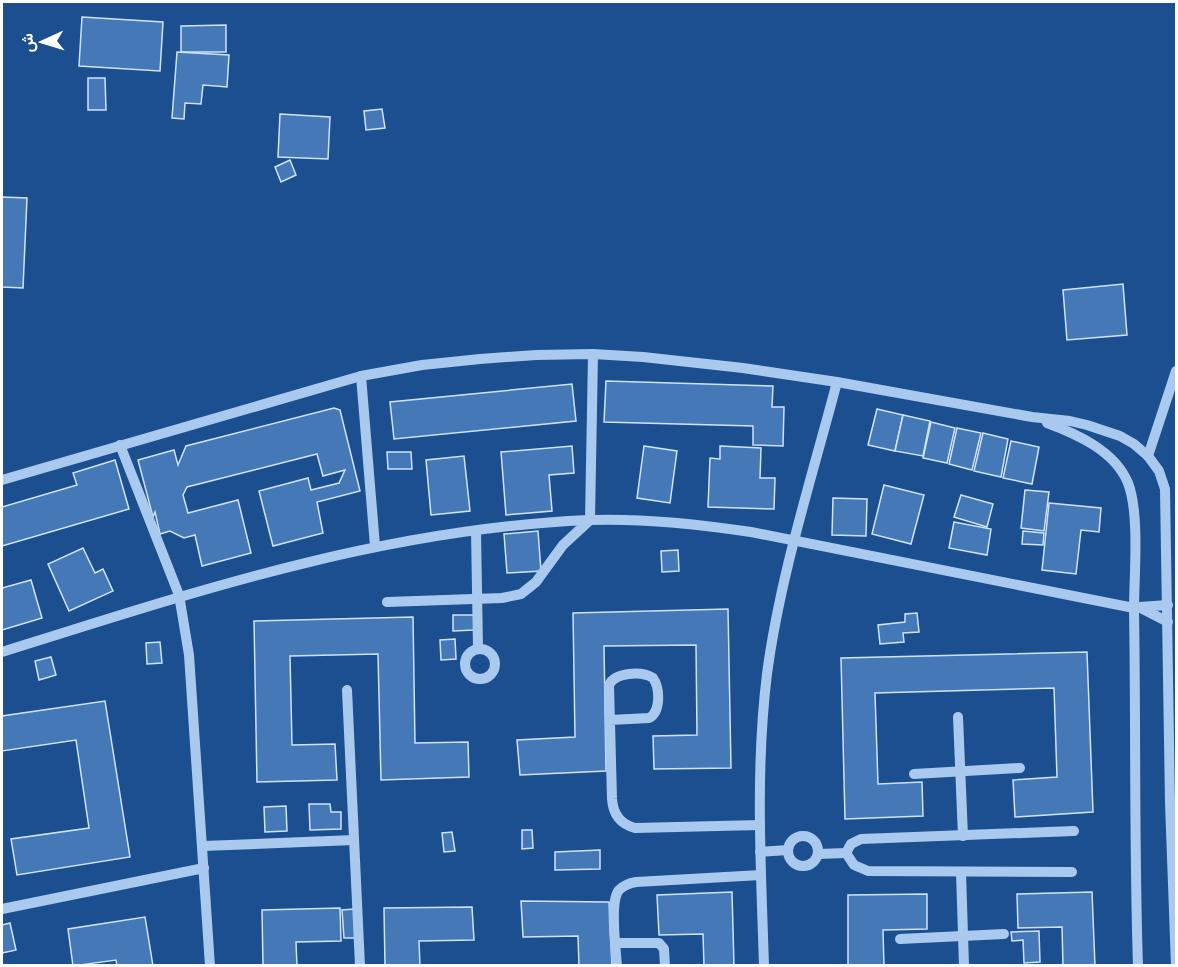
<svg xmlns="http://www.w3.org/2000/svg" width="1178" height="967" viewBox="0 0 1178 967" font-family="'PT Sans Narrow',Vazirmatn,sans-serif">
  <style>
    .building { fill: #4478b7; stroke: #cfe3fa; stroke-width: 1.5 }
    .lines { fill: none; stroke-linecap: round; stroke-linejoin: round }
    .minor { stroke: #a9c9ee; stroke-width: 10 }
  </style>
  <rect width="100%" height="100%" fill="#1b4f8f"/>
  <g class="building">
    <polygon points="82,17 163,22 160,71 79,66"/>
    <polygon points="226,25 226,52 181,52 181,26"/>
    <polygon points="177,52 229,55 227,87 203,85 201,104 185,103 184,119 172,118"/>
    <polygon points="88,78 105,78 106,110 88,110"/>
    <polygon points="382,109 385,128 366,130 364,111"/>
    <polygon points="280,114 330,117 328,159 278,157"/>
    <polygon points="290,160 296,175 281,182 275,167"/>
    <polygon points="2,197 27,198 23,288 2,287"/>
    <polygon points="1123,284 1127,335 1067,340 1063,290"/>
    <polygon points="606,381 773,386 772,407 784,407 783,446 753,445 753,426 604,422"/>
    <polygon points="572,384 576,421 394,439 390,402"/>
    <polygon points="334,408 340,410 360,491 317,502 323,533 273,546 259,491 308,478 311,490 339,483 345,470 323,476 317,454 187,487 183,495 188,513 238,500 251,553 202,566 195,535 184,538 170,531 160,534 155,512 153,517 138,460 174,450 178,465 186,446"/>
    <polygon points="877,409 903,415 895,451 868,445"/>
    <polygon points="903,415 930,421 923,456 895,451"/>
    <polygon points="931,422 955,428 947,463 923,458"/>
    <polygon points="957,428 981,433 972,470 949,464"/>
    <polygon points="983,433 1008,439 1001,477 974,471"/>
    <polygon points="1011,441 1039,447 1032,484 1003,478"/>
    <polygon points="572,446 574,473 549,475 552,511 506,515 501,452"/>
    <polygon points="644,446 677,451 670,503 637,498"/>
    <polygon points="720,446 761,448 760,478 775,478 774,509 708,507 710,458 720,459"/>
    <polygon points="387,452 411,452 412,469 388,469"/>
    <polygon points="464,456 470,511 431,515 426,460"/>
    <polygon points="115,460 129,509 2,546 2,507 77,485 73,473"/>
    <polygon points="884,485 924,495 911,544 872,534"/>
    <polygon points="1025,490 1049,492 1044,531 1021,528"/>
    <polygon points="961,495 993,504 987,527 954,517"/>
    <polygon points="833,498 867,499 866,536 832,535"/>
    <polygon points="1049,503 1101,508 1099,532 1081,530 1076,574 1042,570"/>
    <polygon points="954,522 991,529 987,555 949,548"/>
    <polygon points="538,531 541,571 507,573 504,534"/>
    <polygon points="1023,531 1044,533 1043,545 1022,544"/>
    <polygon points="83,548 95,573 103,569 113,591 69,611 48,564"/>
    <polygon points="678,550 679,571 662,572 661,551"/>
    <polygon points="31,580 42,618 2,630 2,588"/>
    <polygon points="728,609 731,768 654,769 653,736 697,735 696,645 604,646 606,771 520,775 517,740 575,737 573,613"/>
    <polygon points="917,613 919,632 903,633 904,642 880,644 878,625 905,622 905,614"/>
    <polygon points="453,615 474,615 474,630 453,631"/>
    <polygon points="413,617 415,743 468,742 469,777 381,780 378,654 290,656 292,745 335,744 337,780 257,782 254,621"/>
    <polygon points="455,639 456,659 441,660 440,640"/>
    <polygon points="160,642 162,663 147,664 146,643"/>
    <polygon points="1087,652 1093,812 1015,817 1013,780 1057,777 1054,688 875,693 878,784 922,782 923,816 845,819 841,658"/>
    <polygon points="51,657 56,675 39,680 35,661"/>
    <polygon points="105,701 130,857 17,875 11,839 89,828 76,740 2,751 2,716"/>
    <polygon points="309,804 330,804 331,812 341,812 341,829 310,830"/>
    <polygon points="286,806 287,831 265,832 264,807"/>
    <polygon points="522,830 532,830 533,848 522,849"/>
    <polygon points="452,832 455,851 444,852 442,833"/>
    <polygon points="600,850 600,869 555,870 555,852"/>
    <polygon points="732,892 734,966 704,966 703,934 659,935 657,895"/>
    <polygon points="1092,892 1095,966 1063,966 1062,927 1018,928 1017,894"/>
    <polygon points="927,894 927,929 883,930 884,966 848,966 848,895"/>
    <polygon points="521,901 609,902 612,966 579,966 578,936 523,937"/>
    <polygon points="472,907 474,940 419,941 420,966 385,966 384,908"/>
    <polygon points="340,908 341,941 296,942 297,966 263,966 262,910"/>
    <polygon points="354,909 356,938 344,938 342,910"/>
    <polygon points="145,917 153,966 117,966 116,960 73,966 68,929"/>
    <polygon points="10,923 16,950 2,953 2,925"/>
    <polygon points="1039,931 1040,962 1024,963 1023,940 1012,941 1011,932"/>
  </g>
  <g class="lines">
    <g class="minor">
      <polyline points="361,376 375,546"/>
      <path d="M 1047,423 C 1077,434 1115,451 1128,483 C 1140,514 1134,576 1134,610 C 1136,729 1134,847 1138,966"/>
      <polyline points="120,445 179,595 189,655 210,966"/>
      <polyline points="1148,456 1176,371"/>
      <polyline points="2,480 361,376 422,365 480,359 536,355 593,354 643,357 743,368 837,382 1032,417 1070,421 1087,425 1120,436 1134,444 1148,456 1159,471 1165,489 1170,803 1176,966"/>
      <polyline points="476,531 478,649"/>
      <polyline points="387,602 502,598 521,594 536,582 563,545 590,520 593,354"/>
      <polyline points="1168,605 1139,607 1168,622"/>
      <circle cx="480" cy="664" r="15"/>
      <path d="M 2,652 C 196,591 383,529 588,520 C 642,518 698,524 751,532 L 1134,608"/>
      <polyline points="347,690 360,966"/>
      <polyline points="958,717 963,836"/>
      <path d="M 610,720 L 649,718 C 661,712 660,688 653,678 C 642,671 615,672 609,685 L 612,799 C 613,814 620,824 635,828 L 760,825"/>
      <polyline points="914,774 1020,768"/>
      <circle cx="803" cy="851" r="15"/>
      <polyline points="203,846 354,840"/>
      <polyline points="760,852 788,850"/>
      <polyline points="846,853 851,844 861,839 1074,831"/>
      <polyline points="846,853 854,865 868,871 1072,872"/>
      <polyline points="818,854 846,853"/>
      <polyline points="961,872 964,966"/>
      <polyline points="2,909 204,868"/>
      <polyline points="900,939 1004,934"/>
      <polyline points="616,943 659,943 664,949 665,966"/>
      <path d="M 617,966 C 616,949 609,902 619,890 C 624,885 630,883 636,882 L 761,875"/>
      <path d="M 764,966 C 761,869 755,771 767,674 C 780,576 812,477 837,382"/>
    </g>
  </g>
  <rect width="1178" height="967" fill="none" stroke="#ffffff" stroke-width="6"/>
  <g transform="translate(42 42) rotate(266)" stroke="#1b4f8f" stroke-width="4.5" paint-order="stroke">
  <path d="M0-4.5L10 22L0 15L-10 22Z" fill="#ffffff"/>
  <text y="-9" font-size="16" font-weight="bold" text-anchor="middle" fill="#ffffff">ش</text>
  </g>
</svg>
